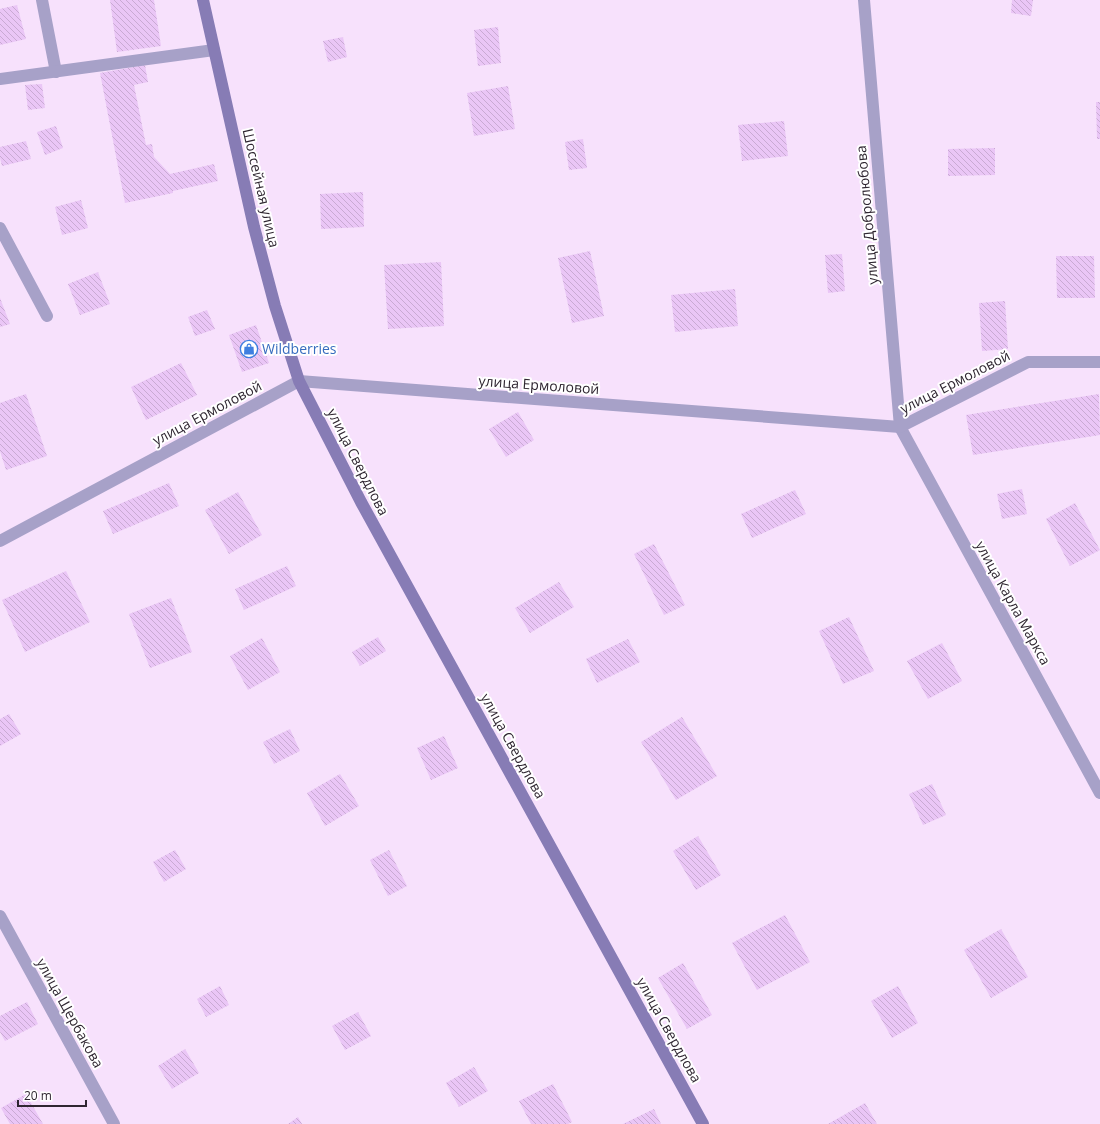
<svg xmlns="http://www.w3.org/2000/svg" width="1100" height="1124" viewBox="0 0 1100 1124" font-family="'Open Sans',sans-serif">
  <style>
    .building { fill: url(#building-back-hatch) }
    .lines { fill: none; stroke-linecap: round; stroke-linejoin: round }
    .lane { stroke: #a7a1c8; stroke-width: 12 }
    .street { stroke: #a7a1c8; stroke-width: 12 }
    .secondary { stroke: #877cb5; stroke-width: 12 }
    .labels { text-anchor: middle; stroke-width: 4; stroke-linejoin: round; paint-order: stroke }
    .street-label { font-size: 14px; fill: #2f2631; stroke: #fff }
    .shop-label { font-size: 14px; fill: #366cbe; stroke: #fff; text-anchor: start }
  </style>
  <defs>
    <pattern id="building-back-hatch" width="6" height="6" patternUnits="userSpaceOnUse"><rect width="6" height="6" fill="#eac6f6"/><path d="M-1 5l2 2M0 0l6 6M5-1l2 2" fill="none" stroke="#c9aad3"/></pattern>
  </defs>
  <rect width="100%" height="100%" fill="#f7e1fc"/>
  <g class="building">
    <polygon points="110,0 154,0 161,46 117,52"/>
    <polygon points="1012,0 1033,0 1031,16 1011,13"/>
    <polygon points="17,5 26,39 0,45 0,9"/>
    <polygon points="498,27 501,63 478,66 474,30"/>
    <polygon points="343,37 347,57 328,62 323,41"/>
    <polygon points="145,65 148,82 134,85 146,145 152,144 154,157 170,174 214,164 218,181 173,191 173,193 125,203 100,73"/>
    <polygon points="42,84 45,108 28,110 25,85"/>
    <polygon points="508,86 515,129 474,136 467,93"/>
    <polygon points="1096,102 1100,102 1100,139 1097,139"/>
    <polygon points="784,121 788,156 742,161 738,125"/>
    <polygon points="56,126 63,148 45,155 37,132"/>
    <polygon points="583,139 587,168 569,170 565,142"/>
    <polygon points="26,141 31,159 2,166 0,158 0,147"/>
    <polygon points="995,148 995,175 948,176 948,149"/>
    <polygon points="363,192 364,227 321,229 320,194"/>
    <polygon points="81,200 88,228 62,235 55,207"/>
    <polygon points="590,251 604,316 572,323 558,258"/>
    <polygon points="842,254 845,291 828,293 825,255"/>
    <polygon points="1056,256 1094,256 1095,298 1057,298"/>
    <polygon points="441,262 444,326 388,329 384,265"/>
    <polygon points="98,272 110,304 80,315 68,284"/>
    <polygon points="735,289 738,326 675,332 671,295"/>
    <polygon points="0,298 10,324 0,327"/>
    <polygon points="1005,301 1008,349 982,351 979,303"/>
    <polygon points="207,310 215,329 195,336 188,317"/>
    <polygon points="256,325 269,363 242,372 229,335"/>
    <polygon points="181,363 197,395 146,420 131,387"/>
    <polygon points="26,394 47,456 6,470 0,451 0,403"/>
    <polygon points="1099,394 1100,435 973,455 966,415"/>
    <polygon points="518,412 534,440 506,457 489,429"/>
    <polygon points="169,483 179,506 113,534 103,511"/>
    <polygon points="1022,489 1027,514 1002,519 997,494"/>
    <polygon points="795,490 806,514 752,538 741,514"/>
    <polygon points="238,492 262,535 229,554 205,510"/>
    <polygon points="1075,503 1100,550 1070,566 1046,519"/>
    <polygon points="654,544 685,605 664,615 634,554"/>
    <polygon points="287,566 296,586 244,610 235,589"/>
    <polygon points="66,571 90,622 25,652 2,600"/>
    <polygon points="559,582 574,607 530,633 515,608"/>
    <polygon points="171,598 192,652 150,668 129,614"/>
    <polygon points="849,617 874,671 843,684 819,631"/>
    <polygon points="378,637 386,651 360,666 352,652"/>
    <polygon points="262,638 280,672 248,690 230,656"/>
    <polygon points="628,639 640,662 597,683 586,659"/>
    <polygon points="942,643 962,681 928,699 907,661"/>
    <polygon points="9,714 21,734 0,746 0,719"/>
    <polygon points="682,717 717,776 676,800 641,742"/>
    <polygon points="290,729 300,751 274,764 263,742"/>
    <polygon points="444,736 458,768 431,780 417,748"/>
    <polygon points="340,774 359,806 325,826 307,793"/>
    <polygon points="932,784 946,815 923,825 909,794"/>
    <polygon points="698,836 721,875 696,890 673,851"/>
    <polygon points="175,850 186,869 164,882 153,862"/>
    <polygon points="389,850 407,886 388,896 370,860"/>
    <polygon points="785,915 810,962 757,990 732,943"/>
    <polygon points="1001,929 1028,977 991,998 964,950"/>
    <polygon points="683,963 712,1015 687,1029 658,978"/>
    <polygon points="220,986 229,1005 206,1017 197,999"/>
    <polygon points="898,986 918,1023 892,1038 871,1001"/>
    <polygon points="27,1002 38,1024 5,1041 0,1032 0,1016"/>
    <polygon points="358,1012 371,1036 345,1050 332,1026"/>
    <polygon points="185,1049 199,1073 172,1089 158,1066"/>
    <polygon points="474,1067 488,1091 459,1107 446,1083"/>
    <polygon points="553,1084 572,1122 568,1124 531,1124 519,1101"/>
    <polygon points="26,1094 43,1124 10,1124 1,1108"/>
    <polygon points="865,1103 877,1124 828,1124"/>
    <polygon points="654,1109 661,1124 623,1124"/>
    <polygon points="298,1117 302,1124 288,1124"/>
  </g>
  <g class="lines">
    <g class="lane">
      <polyline points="42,0 56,72"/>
      <polyline points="0,79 214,50"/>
      <polyline points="0,228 47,316"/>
    </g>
    <g class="street">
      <polyline points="864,0 900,427 1100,793"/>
      <polyline points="0,541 299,381 900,427 1028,362 1100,362"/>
      <polyline points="0,916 114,1124"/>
    </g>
    <polyline class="secondary" points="203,0 254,227 275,306 299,381 361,502 703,1124"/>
  </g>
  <defs>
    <symbol id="shop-ring" viewBox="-11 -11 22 22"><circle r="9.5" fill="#fff" stroke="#3f7fe0" stroke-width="1.5"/><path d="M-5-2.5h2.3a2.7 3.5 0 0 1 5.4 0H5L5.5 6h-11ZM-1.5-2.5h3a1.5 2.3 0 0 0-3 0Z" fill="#3f7fe0"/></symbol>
  </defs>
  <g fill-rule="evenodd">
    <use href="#shop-ring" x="239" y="339" width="20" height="20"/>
  </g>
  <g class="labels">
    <g class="street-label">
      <text transform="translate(261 188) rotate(77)" y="5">Шоссейная улица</text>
      <text transform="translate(867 215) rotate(-95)" y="5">улица Добролюбова</text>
      <text transform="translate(955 382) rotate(-27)" y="5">улица Ермоловой</text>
      <text transform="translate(539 385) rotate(4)" y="5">улица Ермоловой</text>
      <text transform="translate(207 413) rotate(-28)" y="5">улица Ермоловой</text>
      <text transform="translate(358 462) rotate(63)" y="5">улица Свердлова</text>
      <text transform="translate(1013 603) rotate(61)" y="5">улица Карла Маркса</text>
      <text transform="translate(513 746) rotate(61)" y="5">улица Свердлова</text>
      <text transform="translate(70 1013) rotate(61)" y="5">улица Щербакова</text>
      <text transform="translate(669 1030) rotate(61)" y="5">улица Свердлова</text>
    </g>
    <g class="shop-label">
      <text x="262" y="354">Wildberries</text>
    </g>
  </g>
  <path d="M18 1100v6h68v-6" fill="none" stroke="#2f2631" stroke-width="2"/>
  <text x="24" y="1100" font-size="12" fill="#2f2631" stroke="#ffffff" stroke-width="3" paint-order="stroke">20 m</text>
</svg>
